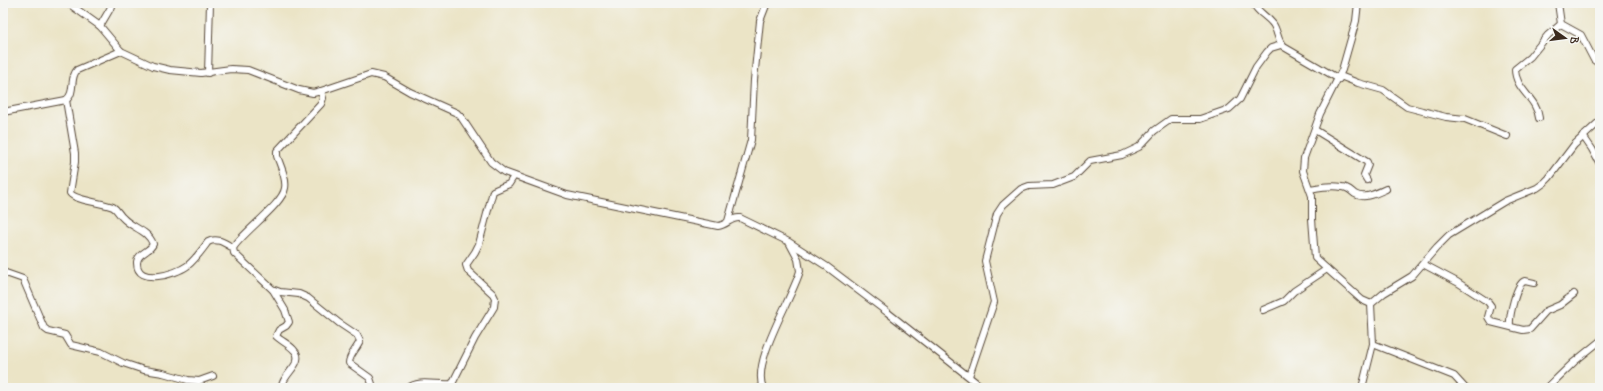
<svg xmlns="http://www.w3.org/2000/svg" width="1603" height="391" viewBox="0 0 1603 391" font-family="'Indie Flower',sans-serif">
  <style>
    .lines { fill: none; stroke-linecap: round; stroke-linejoin: round }
    .street-casing { stroke: #554637; stroke-width: 8 }
    .street { stroke: #fff; stroke-width: 6 }
  </style>
  <rect width="100%" height="100%" fill="#f6f6f2"/>
  <filter id="ink" filterUnits="userSpaceOnUse"><feTurbulence type="fractalNoise" baseFrequency=".025" numOctaves="2"/><feDisplacementMap in="SourceGraphic" scale="8" xChannelSelector="R" yChannelSelector="G"/><feConvolveMatrix kernelMatrix="1 2 1 2 8 2 1 2 1" color-interpolation-filters="sRGB"/></filter>
  <filter id="wash" filterUnits="userSpaceOnUse"><feTurbulence type="fractalNoise" baseFrequency=".012" numOctaves="4" result="noise"/><feDisplacementMap in="SourceGraphic" scale="16" xChannelSelector="R" yChannelSelector="G"/><feGaussianBlur stdDeviation="0.9" result="paint"/><feColorMatrix in="noise" values="0 0 0 0 0 0 0 0 0 0 0 0 0 0 0 0 0 1.4 0 .05"/><feComposite in="paint" operator="in"/></filter>
  <g filter="url(#wash)">
    <rect width="100%" height="100%" fill="#ebe4c6"/>
  </g>
  <g filter="url(#ink)">
    <g class="lines">
      <defs>
        <g id="street">
          <path d="M 68,3 L 100,26 L 121,51 L 153,66 L 170,70 L 201,73 L 231,69 L 248,70 L 299,90 L 313,93 L 321,91 L 371,74 L 384,77 L 410,92 L 457,113 L 461,117 L 491,162 L 504,172 L 567,195 L 718,226 C 727,225 731,217 740,218 L 789,242 L 826,266 L 887,312 L 983,388"/>
          <path d="M 1253,3 C 1259,14 1266,15 1273,24 C 1278,31 1277,41 1284,47 L 1339,79"/>
          <polyline points="1358,3 1356,21 1342,70 1320,114 1304,158 1303,171 1312,196 1312,219 1315,258 1327,269 1362,300 1371,304"/>
          <polyline points="1558,3 1561,24 1581,35 1594,60 1600,64"/>
          <polyline points="100,26 110,9 112,3"/>
          <polyline points="208,73 210,3"/>
          <polyline points="1340,76 1358,83 1383,90 1407,107 1446,117 1465,119 1507,136"/>
          <path d="M 66,100 L 75,153 L 75,162 L 70,193 C 74,200 103,203 113,207 C 118,210 119,215 123,218 C 132,228 148,230 153,244 C 150,252 137,253 137,263 C 137,286 176,274 187,266 C 195,260 202,250 208,242 C 217,237 225,243 233,248 L 234,253 L 272,289 L 280,292 L 299,294 L 308,298 L 339,323 L 357,335 L 360,341 C 357,349 349,355 349,363 L 370,378 L 372,384 L 369,388"/>
          <path d="M 3,112 L 66,100 C 76,93 69,78 77,70 L 121,51"/>
          <path d="M 1539,118 C 1537,98 1515,90 1515,69 L 1530,57 L 1548,35 L 1561,24"/>
          <polyline points="1315,130 1367,162 1368,165 1364,175 1367,180"/>
          <polyline points="1583,136 1592,149 1600,164"/>
          <path d="M 1310,189 C 1321,187 1331,185 1342,187 C 1348,187 1351,191 1355,194 C 1364,200 1377,193 1386,189"/>
          <polyline points="728,221 751,140 754,80 760,21 767,3"/>
          <path d="M 233,248 C 243,232 283,204 285,188 C 287,179 280,165 277,156 L 277,151 L 321,104 L 323,98 L 321,91"/>
          <polyline points="1423,264 1457,282 1488,302 1491,306 1488,317 1491,322 1523,330 1530,329 1546,311 1560,305 1574,294"/>
          <polyline points="3,272 23,279 44,328 48,331 65,335 71,345 101,352 123,363 144,370 163,373 188,380 199,381 213,376"/>
          <path d="M 273,290 L 285,310 L 289,322 L 286,326 L 279,330 L 276,336 C 281,341 289,344 294,350 C 306,362 283,374 282,386"/>
          <polyline points="1263,310 1284,301 1294,291 1327,269"/>
          <path d="M 1510,326 C 1509,317 1516,283 1525,281 L 1534,283"/>
          <polyline points="1373,344 1454,376 1465,388"/>
          <polyline points="969,376 994,302 985,261 997,214 1003,205 1021,189 1029,186 1053,185 1074,177 1090,161 1122,155 1139,147 1154,131 1171,119 1200,119 1229,109 1240,99 1256,67 1267,52 1271,48 1281,45"/>
          <path d="M 409,388 C 417,379 440,386 452,384 L 475,338 L 494,307 L 495,298 L 493,294 L 468,271 L 466,265 L 475,252 L 479,244 L 493,191 L 509,184 L 514,176"/>
          <path d="M 763,388 C 751,362 792,299 800,271 L 798,259 L 790,244"/>
          <polyline points="1362,388 1373,344 1371,304 1384,293 1412,276 1437,247 1449,235 1505,201 1537,188 1544,183 1549,178 1574,145 1600,121"/>
          <polyline points="1547,388 1574,362 1600,341"/>
        </g>
      </defs>
      <use href="#street" class="street-casing"/>
      <use href="#street" class="street"/>
    </g>
  </g>
  <rect width="1603" height="391" fill="none" stroke="#f6f6f2" stroke-width="16"/>
  <g transform="translate(1565 38) rotate(104)" stroke="#f6f6f2" stroke-width="3" paint-order="stroke">
  <path d="M0-3L7 15L0 10L-7 15Z" fill="#3b2a1e"/>
  <text y="-6" font-size="11" font-weight="bold" text-anchor="middle" fill="#3b2a1e">B</text>
  </g>
</svg>
